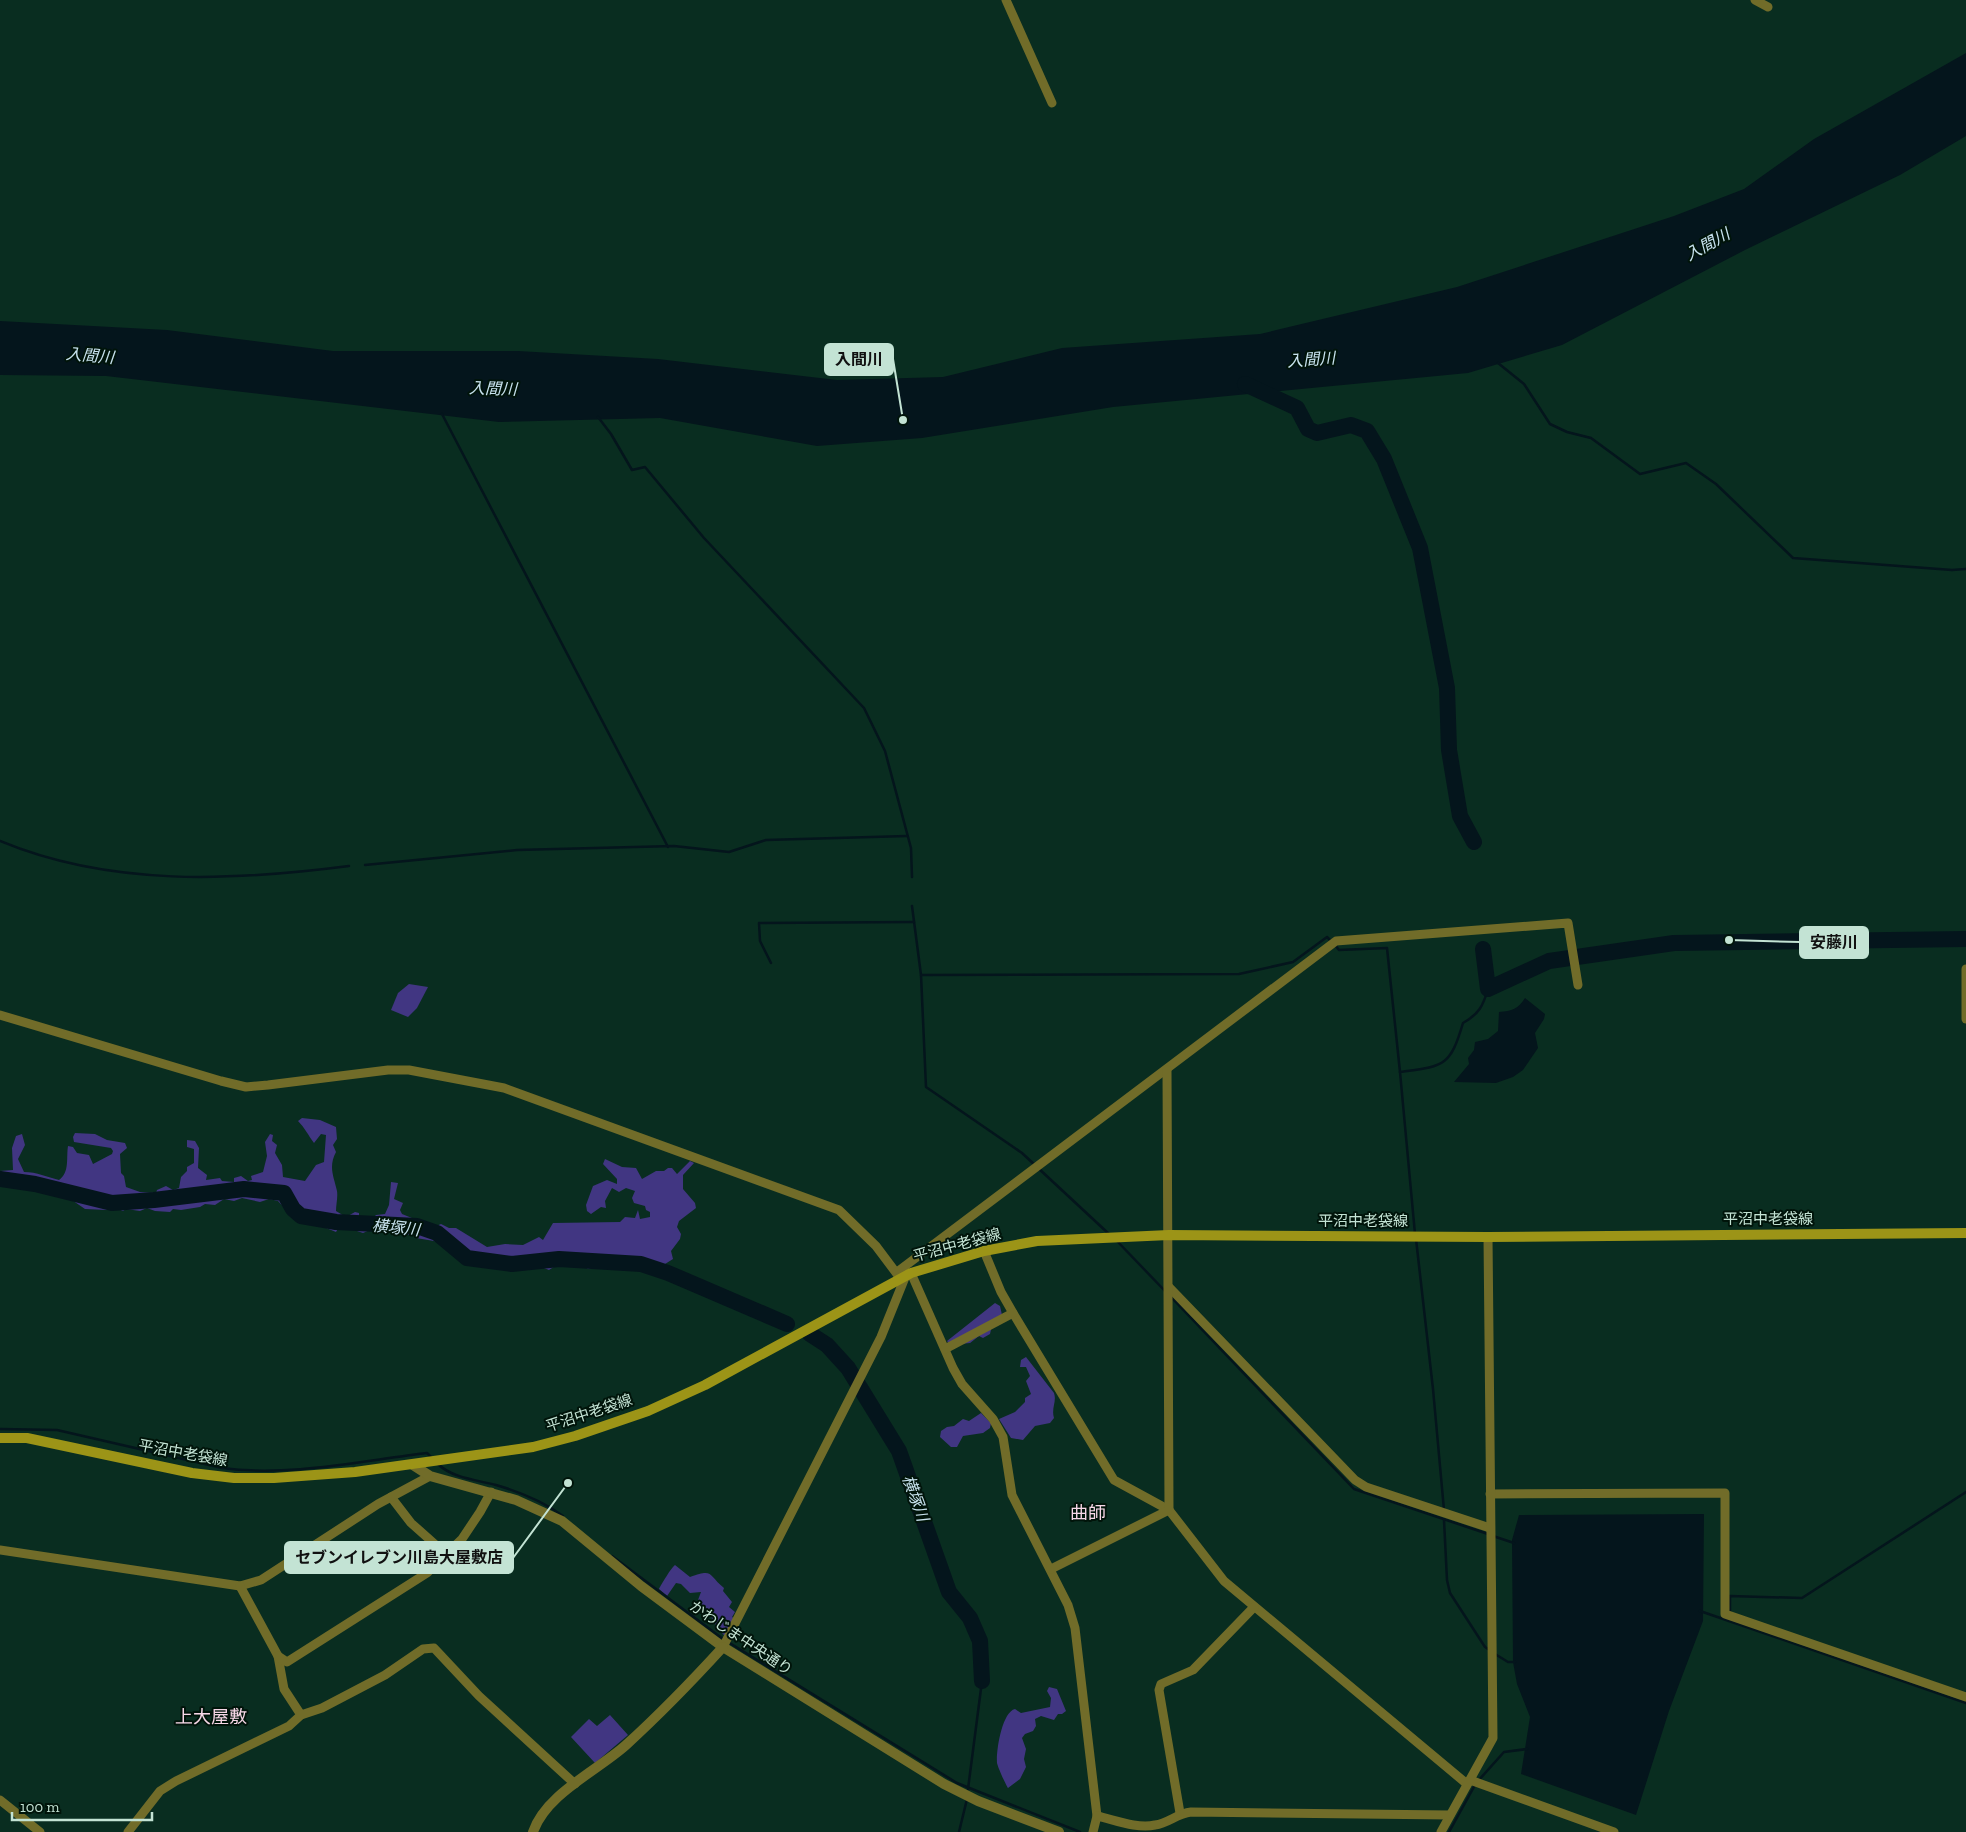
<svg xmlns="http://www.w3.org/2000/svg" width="1966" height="1832" viewBox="0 0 1966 1832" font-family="'Zilla Slab','Noto Sans JP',serif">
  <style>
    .green { fill: #413682 }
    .water { fill: #04151c }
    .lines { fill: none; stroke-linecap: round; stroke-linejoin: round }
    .stream { stroke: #04151c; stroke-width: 2.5 }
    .river { stroke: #04151c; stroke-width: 16 }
    .minor { stroke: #716c29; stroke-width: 9 }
    .tertiary { stroke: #716c29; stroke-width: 10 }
    .secondary { stroke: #9c9417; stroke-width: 10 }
    .labels { text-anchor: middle; stroke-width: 4; stroke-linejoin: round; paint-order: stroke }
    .street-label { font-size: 15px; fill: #c3e3d4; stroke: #00140a }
    .water-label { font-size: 16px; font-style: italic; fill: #c8e3ef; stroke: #00140a }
    .quarter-label { font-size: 18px; fill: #f6d7e7; stroke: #00140a }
    .leader { fill: none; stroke: #c3e3d4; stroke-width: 2 }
    .callout-dot { fill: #c3e3d4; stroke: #00140a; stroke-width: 2 }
    .callout { fill: #c3e3d4; stroke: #c3e3d4; stroke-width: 2 }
    .callout-label { font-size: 16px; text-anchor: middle; font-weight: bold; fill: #111 }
  </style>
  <rect width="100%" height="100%" fill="#092d20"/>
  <g class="green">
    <polygon points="409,984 428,987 417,1008 408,1017 391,1010 398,993"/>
    <path d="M 302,1118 L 320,1120 L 336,1127 L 337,1139 L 333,1145 L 336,1152 C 328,1167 334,1177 337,1191 C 338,1197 336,1205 336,1211 L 346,1217 L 355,1212 L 359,1213 L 359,1218 L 372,1219 L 376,1215 L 385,1214 L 389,1205 L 391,1182 L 398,1183 L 394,1199 L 403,1203 L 400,1210 L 402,1214 L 434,1227 L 441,1224 L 449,1228 L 456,1228 L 487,1247 L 505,1244 L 523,1245 L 539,1237 L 543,1240 L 553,1223 L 620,1222 L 625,1217 L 635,1218 L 638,1210 L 640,1219 L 650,1217 L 650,1212 L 646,1210 L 645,1206 L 634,1203 L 632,1198 L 635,1191 L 626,1188 L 619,1192 L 612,1188 L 605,1201 L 606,1208 L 601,1207 L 591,1214 L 587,1211 L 586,1205 L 593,1186 L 607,1180 L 617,1184 L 617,1179 L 603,1164 L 605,1159 L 622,1167 L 636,1168 L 642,1179 L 656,1171 L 664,1171 L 668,1168 L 672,1168 L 677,1174 L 690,1161 L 694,1163 L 683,1175 L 683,1189 L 695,1203 L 696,1208 L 679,1221 L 677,1227 L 681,1234 L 680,1239 L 671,1251 L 673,1259 L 665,1264 L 665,1269 L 661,1272 L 654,1267 L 649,1271 L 623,1266 L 588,1269 L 582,1265 C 567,1267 563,1260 549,1270 L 536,1265 L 518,1268 L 511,1262 L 505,1262 L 502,1270 L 488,1268 L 466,1261 L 451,1248 L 434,1241 L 416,1238 L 414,1235 L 402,1234 L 397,1228 L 388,1228 L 379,1234 L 370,1230 L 363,1233 L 345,1227 L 339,1227 L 336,1232 L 289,1213 L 278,1201 L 269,1199 L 260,1202 L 242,1198 L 234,1201 L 224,1199 L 215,1205 L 205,1204 L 200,1207 L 181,1210 L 173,1209 L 170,1212 L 155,1211 L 147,1208 L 140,1211 L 126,1209 L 123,1211 L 113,1207 L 107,1210 L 85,1209 L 66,1196 L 32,1185 L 20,1184 L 13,1179 L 0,1181 L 0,1171 L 13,1170 L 12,1148 L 16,1136 L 22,1134 L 25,1145 L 18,1159 L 24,1172 C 37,1172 47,1177 59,1180 C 70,1172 66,1158 68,1146 L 73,1147 L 77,1153 L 89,1155 L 93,1164 L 112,1154 L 113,1151 L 111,1148 L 74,1142 L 73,1137 L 75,1133 L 95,1134 L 107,1140 L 125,1143 L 127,1148 L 120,1154 L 121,1173 L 124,1176 L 126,1187 L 140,1192 L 156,1193 L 157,1190 L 166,1186 L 173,1190 L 179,1188 L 181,1177 L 187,1171 L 187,1167 L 194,1163 L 194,1149 L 187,1147 L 187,1140 L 195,1141 L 199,1148 L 198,1168 L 207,1175 L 206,1180 L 220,1178 L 222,1181 L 234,1182 L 234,1178 L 241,1176 L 248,1181 L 252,1180 L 251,1176 L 263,1172 L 267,1156 L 265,1142 L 270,1134 L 273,1135 L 272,1141 L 277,1145 L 275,1153 L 282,1165 L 283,1177 L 305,1181 L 316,1165 L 324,1162 L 326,1135 L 321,1134 L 314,1143 C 308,1135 305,1128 298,1121 Z"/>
    <polygon points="995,1303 1000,1306 1002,1315 992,1325 990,1334 983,1338 979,1336 970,1343 950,1345 947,1341"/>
    <path d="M 1026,1357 L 1054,1393 C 1057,1402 1051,1408 1054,1418 L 1050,1423 L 1035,1426 L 1023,1440 L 1011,1438 L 999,1419 L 1015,1412 L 1025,1402 L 1025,1398 L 1031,1394 L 1026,1381 L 1030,1376 L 1026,1367 L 1020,1367 L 1021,1360 Z"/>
    <polygon points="981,1413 991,1423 990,1428 983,1433 963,1436 957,1447 951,1447 940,1437 941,1431 947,1427 954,1426 963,1419 969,1421"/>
    <path d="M 675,1565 L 690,1577 C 714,1568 708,1575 724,1588 L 723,1591 L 732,1602 L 729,1607 L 735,1612 L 732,1617 L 736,1619 L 725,1636 C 717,1629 713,1620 709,1612 C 706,1607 700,1606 698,1600 L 701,1592 L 690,1593 L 681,1584 L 676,1583 L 667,1596 L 659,1589 C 661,1585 671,1568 675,1565 Z"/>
    <path d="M 1049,1687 L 1057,1689 L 1066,1711 L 1062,1714 L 1058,1714 L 1054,1720 L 1041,1716 L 1035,1719 L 1036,1726 L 1033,1731 L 1025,1734 L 1022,1738 L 1026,1749 L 1024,1759 L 1026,1767 L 1020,1779 L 1008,1788 C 1006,1785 998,1768 997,1763 C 996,1751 1002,1712 1015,1709 L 1021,1713 L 1050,1707 L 1051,1698 L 1047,1691 Z"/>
    <polygon points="610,1715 628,1735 595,1763 571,1737 589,1719 597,1726"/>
  </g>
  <g class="water">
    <polygon points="1966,53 1966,136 1900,175 1745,250 1562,345 1468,373 1113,407 922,438 817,446 660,418 499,422 106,376 0,375 0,321 167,330 333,351 518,351 658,359 837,380 943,377 1062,348 1260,334 1457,287 1674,216 1744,189 1814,139"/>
    <path d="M 1525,998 L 1545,1014 L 1544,1019 L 1535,1033 L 1538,1048 L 1523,1070 L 1513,1077 L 1496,1083 L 1454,1082 L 1469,1064 L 1468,1058 L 1474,1050 L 1475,1042 L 1488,1039 L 1498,1031 L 1499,1012 C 1512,1011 1518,1009 1525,998 Z"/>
    <polygon points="1704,1514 1703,1621 1669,1711 1636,1815 1521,1774 1530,1717 1517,1684 1513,1662 1512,1540 1519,1515"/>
  </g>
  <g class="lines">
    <g class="stream">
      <polyline points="1498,363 1524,384 1550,424 1567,432 1591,438 1640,474 1686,463 1716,484 1793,558 1952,570 1966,569"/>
      <polyline points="442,414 668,847"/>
      <polyline points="598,417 611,434 632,470 645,467 704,538 864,708 885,751 911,848 912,877"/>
      <path d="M 0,841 C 110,887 233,881 349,866"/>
      <polyline points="365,865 517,850 674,846 729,852 766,840 907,836"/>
      <polyline points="912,906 921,975 926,1087 1022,1153 1109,1234"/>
      <polyline points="1335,945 1339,950 1387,948 1400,1072"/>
      <polyline points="771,963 760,941 759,923 914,922"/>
      <polyline points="921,975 1239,974 1293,962 1327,937 1331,941"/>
      <path d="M 1415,1234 L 1400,1072 C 1444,1066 1450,1067 1463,1023 C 1479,1014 1483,1006 1488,989"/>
      <polyline points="1416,1239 1433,1389 1444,1510"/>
      <polyline points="1117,1241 1165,1291"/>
      <polyline points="1171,1297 1354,1489 1488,1534"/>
      <path d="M 0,1429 L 57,1430 L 222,1468 C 289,1477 360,1461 427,1453 L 432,1458"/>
      <path d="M 438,1464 C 452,1478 477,1480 496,1485 C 520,1492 543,1501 563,1516"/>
      <polyline points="1444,1520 1447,1580 1450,1593 1485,1647 1491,1651"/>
      <polyline points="1493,1536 1514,1543"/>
      <polyline points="612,1556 723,1639"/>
      <polyline points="1700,1611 1966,1703"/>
      <polyline points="1730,1612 1730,1596 1802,1598 1966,1492"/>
      <polyline points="728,1642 957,1783 1080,1832"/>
      <polyline points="1495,1654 1508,1662 1515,1662"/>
      <polyline points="1478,1781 1504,1752 1527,1749"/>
      <polyline points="968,1789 982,1681"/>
      <polyline points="959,1832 967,1799"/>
      <polyline points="1449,1832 1475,1785"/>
    </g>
    <g class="river">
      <polyline points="1245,384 1297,408 1308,429 1317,433 1351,425 1367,431 1384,459 1420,548 1447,688 1449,750 1460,816 1474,842"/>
      <polyline points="1483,949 1488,989 1549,961 1674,943 1966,939"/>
      <polyline points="0,1179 35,1184 112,1203 154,1200 244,1189 284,1193 293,1209 301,1216 336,1222 417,1226 437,1233 467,1258 512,1264 559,1259 641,1264 668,1273 787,1324"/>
      <polyline points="810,1334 827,1345 848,1368 899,1451 949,1592 970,1618 980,1641 982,1681"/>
    </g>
    <g class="minor">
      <polyline points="1006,0 1052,103"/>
      <polyline points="1755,0 1768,7"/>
      <polyline points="1966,969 1966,1019"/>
      <polyline points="0,1015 221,1081 246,1087 268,1085 388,1070 409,1070 504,1088 839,1210 876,1246 900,1278"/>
      <polyline points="984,1251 1001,1292 1013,1313 1114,1480 1169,1510 1224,1581 1467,1784"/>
      <polyline points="897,1272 1336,941 1568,923 1578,985"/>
      <polyline points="911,1273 953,1368 962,1384 993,1419 1003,1437 1012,1495 1068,1605 1075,1628 1097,1816 1093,1832"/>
      <polyline points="1169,1287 1355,1480 1366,1487 1490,1528"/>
      <polyline points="945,1349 1013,1313"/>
      <polyline points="1490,1494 1725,1493 1725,1614 1966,1697"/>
      <polyline points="391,1497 411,1523 447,1555"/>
      <polyline points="0,1550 240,1586 261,1580 378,1504 430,1476"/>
      <polyline points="1051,1569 1169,1510 1167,1070"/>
      <polyline points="240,1586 278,1656 284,1689 301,1715"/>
      <polyline points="723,1647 881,1337 906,1275"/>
      <polyline points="278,1656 287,1662 427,1573 462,1539 480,1512 491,1492"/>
      <polyline points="1470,1780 1614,1832"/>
      <polyline points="0,1800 40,1832"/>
      <polyline points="1180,1813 1159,1690 1161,1684 1193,1670 1254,1607"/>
      <path d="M 1097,1816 C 1115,1820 1137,1829 1155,1825 C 1169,1823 1176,1814 1191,1812 L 1450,1815"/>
      <polyline points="128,1832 160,1791 176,1781 289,1726 301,1715 322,1708 385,1675 423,1649 434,1648 479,1696 575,1784"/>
      <polyline points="1441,1832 1493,1738 1488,1237"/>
    </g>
    <g class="tertiary">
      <polyline points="413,1465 430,1476 516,1500 562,1521 641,1586 723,1647 944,1784 978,1801 1059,1832"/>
      <path d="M 533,1832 C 546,1794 597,1771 626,1745 C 660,1714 692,1681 723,1647"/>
    </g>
    <polyline class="secondary" points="0,1438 27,1438 192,1473 234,1478 274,1478 355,1472 533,1447 575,1436 648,1411 705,1385 911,1273 984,1251 1037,1241 1169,1235 1488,1237 1966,1233"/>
  </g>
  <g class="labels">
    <g class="street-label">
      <text x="1768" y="1224">平沼中老袋線</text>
      <text x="1363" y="1226">平沼中老袋線</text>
      <text transform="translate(957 1245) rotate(-15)" y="5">平沼中老袋線</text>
      <text transform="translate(589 1413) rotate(-18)" y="5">平沼中老袋線</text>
      <text transform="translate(183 1453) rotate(10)" y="5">平沼中老袋線</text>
      <text transform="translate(741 1638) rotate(34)" y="5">かわじま中央通り</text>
    </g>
    <g class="water-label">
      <text transform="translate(1707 244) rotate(-29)" y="6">入間川</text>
      <text transform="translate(90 355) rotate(5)" y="6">入間川</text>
      <text transform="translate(1311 359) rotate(-4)" y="6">入間川</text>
      <text transform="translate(493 388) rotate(2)" y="6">入間川</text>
      <text transform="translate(396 1227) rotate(6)" y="6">横塚川</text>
      <text transform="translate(916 1498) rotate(70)" y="6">横塚川</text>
    </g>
    <g class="quarter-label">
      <text x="1088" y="1519">曲師</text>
      <text x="211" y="1723">上大屋敷</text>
    </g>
  </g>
  <path class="leader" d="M903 420L893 359M1729 940L1800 942M568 1483L513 1558"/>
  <g class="callout-dot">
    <circle cx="903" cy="420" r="5"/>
    <circle cx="1729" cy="940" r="5"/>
    <circle cx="568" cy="1483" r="5"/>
  </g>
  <g class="callout">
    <rect x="825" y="344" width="68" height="31" rx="5"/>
    <rect x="1800" y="927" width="68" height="31" rx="5"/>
    <rect x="285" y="1542" width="228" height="31" rx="5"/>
  </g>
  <g class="callout-label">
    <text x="859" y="365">入間川</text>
    <text x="1834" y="948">安藤川</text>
    <text x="399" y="1563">セブンイレブン川島大屋敷店</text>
  </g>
  <path d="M12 1812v8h140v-8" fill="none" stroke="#c3e3d4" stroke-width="2.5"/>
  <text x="20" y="1812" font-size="15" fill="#c3e3d4" stroke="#00140a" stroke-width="4" paint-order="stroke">100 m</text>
</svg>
